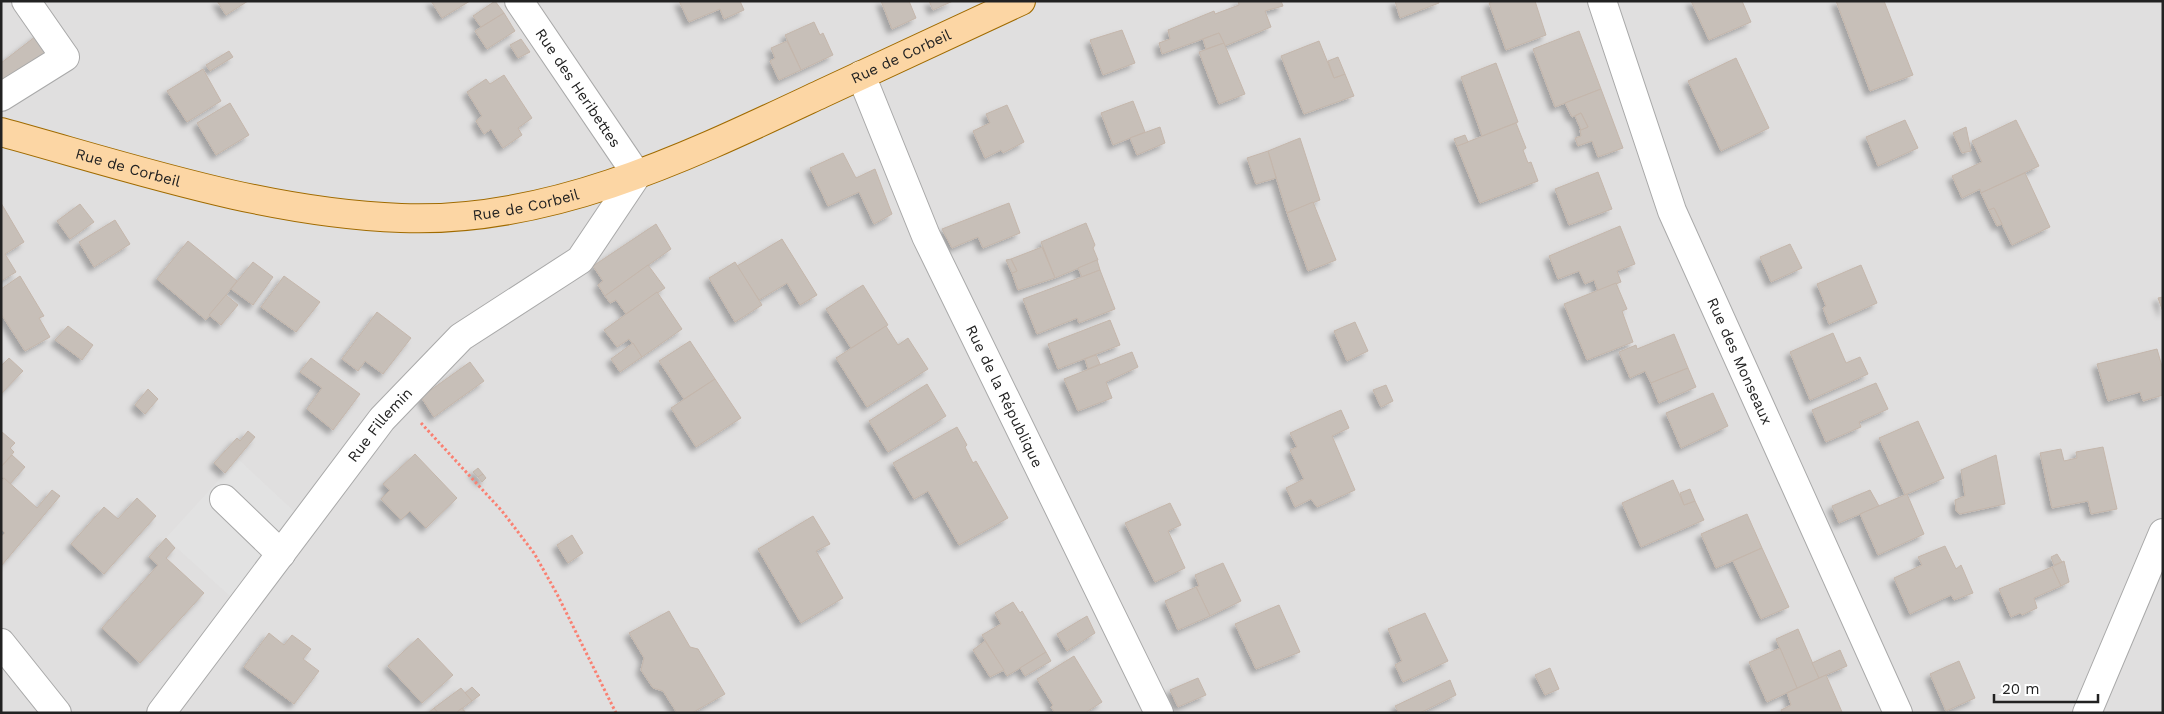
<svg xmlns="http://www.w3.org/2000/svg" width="2164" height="714" viewBox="0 0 2164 714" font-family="'Work Sans',sans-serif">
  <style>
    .residential { fill: #e0dfdf }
    .parking { fill: #e2e2e2 }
    .building { fill: #c7bfb8; stroke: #c4b6ab; filter: url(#shadow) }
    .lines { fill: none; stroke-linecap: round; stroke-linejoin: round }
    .minor-casing { stroke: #a9a9a9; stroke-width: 30 }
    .major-casing { stroke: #a06b00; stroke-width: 30 }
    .path { stroke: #fa8072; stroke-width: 3; stroke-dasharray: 2.5 2.5; stroke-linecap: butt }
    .minor { stroke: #fff; stroke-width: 28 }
    .major { stroke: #fcd6a4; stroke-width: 28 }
    .labels { text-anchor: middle; stroke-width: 4; stroke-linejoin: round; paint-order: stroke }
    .street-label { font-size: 15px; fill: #222; stroke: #fff }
  </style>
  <defs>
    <filter id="shadow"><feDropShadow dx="-4.5" dy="4.5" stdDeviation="2.5" flood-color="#0004"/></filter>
  </defs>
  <rect width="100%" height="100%" fill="#f2efe9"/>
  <rect class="residential" x="1" y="1" width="2162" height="712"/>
  <polygon class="parking" points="238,459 298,515 230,596 166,538"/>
  <g class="building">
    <polygon points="217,1 248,1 226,15"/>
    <polygon points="431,1 470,1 442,18"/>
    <polygon points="495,1 504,13 481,27 473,16"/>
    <polygon points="679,1 740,1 744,10 724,19 720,9 689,22"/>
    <polygon points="881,1 909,1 916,18 892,29"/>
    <polygon points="929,1 953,1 933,10"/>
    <polygon points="1238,1 1281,1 1283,6 1265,11 1271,27 1225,46 1219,33 1162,54 1159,43 1170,39 1168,30 1214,11 1215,14 1239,5"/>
    <polygon points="1395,1 1439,1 1439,3 1400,18"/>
    <polygon points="1494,1 1535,1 1546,35 1506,50 1489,3"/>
    <polygon points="1691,1 1742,1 1751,22 1709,40"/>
    <polygon points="1836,1 1884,1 1913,75 1870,91"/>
    <polygon points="504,13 515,31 487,49 475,31"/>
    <polygon points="814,22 820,35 823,33 833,55 801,70 785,35"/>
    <polygon points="1122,30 1135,63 1103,75 1090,40"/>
    <polygon points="1579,31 1601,89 1555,107 1533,49"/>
    <polygon points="40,33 56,54 1,89 1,63"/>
    <polygon points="1219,33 1224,43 1206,49 1203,39"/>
    <polygon points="521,39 530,52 518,58 510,45"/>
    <polygon points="787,41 801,70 779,80 770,61 775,58 771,48"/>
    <polygon points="1319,41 1334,78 1345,74 1354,96 1304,114 1281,56"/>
    <polygon points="1224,43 1245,94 1219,104 1199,52"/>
    <polygon points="229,51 233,57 210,71 206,65"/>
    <polygon points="1338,57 1345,74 1334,78 1328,61"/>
    <polygon points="1736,58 1769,128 1721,151 1688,81"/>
    <polygon points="1496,63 1518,122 1482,136 1461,77"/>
    <polygon points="203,69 221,101 187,122 167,91"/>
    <polygon points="504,75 532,118 518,128 522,135 503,148 491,129 484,134 476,121 482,116 467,92 486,79 490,84"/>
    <polygon points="1601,89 1623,148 1598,157 1592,141 1578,146 1575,138 1581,136 1580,130 1588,127 1581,113 1572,117 1565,103"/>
    <polygon points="1133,101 1145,132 1113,145 1101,113"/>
    <polygon points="230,103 249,135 216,155 197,123"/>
    <polygon points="1007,105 1024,142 1003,153 1001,150 985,158 973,131 990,123 986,114"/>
    <polygon points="1581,113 1588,127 1581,130 1575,116"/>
    <polygon points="1905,120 1918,148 1878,166 1866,137"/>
    <polygon points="2016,120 2039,166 1981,193 1980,189 1962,198 1952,176 1982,162 1972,141"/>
    <polygon points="1516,123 1526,148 1523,150 1528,163 1531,162 1538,181 1480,203 1457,146"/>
    <polygon points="1160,127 1165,143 1137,155 1130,138"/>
    <polygon points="1966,127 1971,151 1962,153 1953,133"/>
    <polygon points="1465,135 1468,142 1457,146 1454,139"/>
    <polygon points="1300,138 1320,200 1287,213 1268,151"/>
    <polygon points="1268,151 1276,178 1256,184 1247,158"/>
    <polygon points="843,153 856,178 875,169 892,214 874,224 859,192 828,206 810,168"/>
    <polygon points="1598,172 1612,209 1569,225 1555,189"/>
    <polygon points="2025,173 2050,227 2012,245 1994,208 1989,210 1981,193"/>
    <polygon points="1313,202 1336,260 1308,271 1287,213"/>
    <polygon points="1,203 24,242 5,254 16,272 1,281"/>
    <polygon points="1009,203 1020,233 983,248 978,237 952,248 942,229"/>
    <polygon points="80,204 94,222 70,239 57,221"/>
    <polygon points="1994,208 2002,224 1997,226 1989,210"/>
    <polygon points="115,220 130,244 94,267 79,242"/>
    <polygon points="1086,223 1095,245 1093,248 1098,260 1055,278 1041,242"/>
    <polygon points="656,224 671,249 605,296 598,285 603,281 593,266"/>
    <polygon points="1620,226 1635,264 1617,271 1621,282 1598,291 1594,280 1585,284 1579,271 1558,279 1549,256"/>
    <polygon points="782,239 817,295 800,305 787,283 759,300 737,266"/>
    <polygon points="188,241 237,281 206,320 157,279"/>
    <polygon points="1790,244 1802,268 1771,282 1760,257"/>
    <polygon points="1042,247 1055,278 1018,290 1012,273 1017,271 1011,259"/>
    <polygon points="1011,259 1017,271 1012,273 1006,260"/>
    <polygon points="1097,260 1100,270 1082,277 1078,268"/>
    <polygon points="253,262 273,277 253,305 231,289"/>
    <polygon points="735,262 762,305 735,322 709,278"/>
    <polygon points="648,265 665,288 626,314 616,300 610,303 605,296"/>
    <polygon points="1861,265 1877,303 1829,324 1823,308 1826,306 1817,284"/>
    <polygon points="1100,270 1115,309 1079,323 1077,318 1037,334 1023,299"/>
    <polygon points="20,276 44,316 39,318 50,337 25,351 1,314 1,289"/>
    <polygon points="284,276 320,302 296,332 261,307"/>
    <polygon points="1616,283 1627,309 1622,311 1633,342 1587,360 1564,304"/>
    <polygon points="863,285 888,325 851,348 826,309"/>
    <polygon points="657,292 682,329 642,357 629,339 617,347 604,330"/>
    <polygon points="226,295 238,305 221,325 209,315"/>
    <polygon points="2163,297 2163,312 2158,298"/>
    <polygon points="377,312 411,338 383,374 365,361 358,371 342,359"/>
    <polygon points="1110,320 1120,345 1058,369 1048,344"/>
    <polygon points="1355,322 1368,351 1347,361 1334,331"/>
    <polygon points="68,326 93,345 82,360 55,340"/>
    <polygon points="886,326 898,345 908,338 928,369 867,407 836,358"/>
    <polygon points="1833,333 1846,363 1860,357 1868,374 1810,400 1790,352"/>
    <polygon points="1674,334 1688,368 1651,383 1645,371 1630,378 1619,352 1636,345 1637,349"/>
    <polygon points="690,341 715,379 684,399 659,361"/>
    <polygon points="633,343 642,357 620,372 611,359"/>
    <polygon points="2157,349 2163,370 2163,395 2143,401 2140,392 2108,401 2097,364"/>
    <polygon points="1132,352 1138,367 1106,382 1112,398 1078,411 1064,379"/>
    <polygon points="1096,355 1100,364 1088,369 1085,359"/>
    <polygon points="9,358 23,371 1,394 1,366"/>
    <polygon points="311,358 360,394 333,430 307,409 322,388 300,372"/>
    <polygon points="470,362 484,381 434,417 421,397"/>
    <polygon points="1688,368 1696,387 1659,403 1651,383"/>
    <polygon points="715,379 741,418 696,447 671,408"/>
    <polygon points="1876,383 1888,409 1859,422 1861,427 1826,442 1812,410"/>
    <polygon points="927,384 946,416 888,452 869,421"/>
    <polygon points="1386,385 1393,401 1381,407 1373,390"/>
    <polygon points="148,389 158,399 145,414 135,405"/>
    <polygon points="1713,393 1728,426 1681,448 1666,413"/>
    <polygon points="1341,410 1349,428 1332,436 1355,490 1317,507 1311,499 1295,507 1286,488 1304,479 1290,450 1297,447 1290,433"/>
    <polygon points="1918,421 1944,478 1905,495 1879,438"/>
    <polygon points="957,427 967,445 965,447 973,463 976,461 1008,518 959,545 928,491 914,499 893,463"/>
    <polygon points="248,431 255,437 225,473 214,463 237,438 240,441"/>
    <polygon points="2,432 15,443 10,448 14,452 1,467"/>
    <polygon points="2103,447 2117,509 2091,514 2088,501 2052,508 2040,453 2061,449 2064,461 2077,458 2076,452"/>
    <polygon points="415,454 457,498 426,528 410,511 401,520 381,499 390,490 383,484"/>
    <polygon points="12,455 25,467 10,484 1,476 1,467"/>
    <polygon points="1996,455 2005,504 1960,514 1956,511 1955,500 1965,496 1961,470"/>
    <polygon points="478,468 483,474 478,477 473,472"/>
    <polygon points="483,474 486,478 482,482 478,477"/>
    <polygon points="4,478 37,508 52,490 60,496 2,565 1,537 5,533 1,529 1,482"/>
    <polygon points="1673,480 1684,505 1695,501 1704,520 1641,547 1622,503"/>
    <polygon points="1690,489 1695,501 1684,505 1680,493"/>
    <polygon points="1870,490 1879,506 1839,523 1832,506"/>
    <polygon points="1907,494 1924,534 1878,555 1860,514"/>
    <polygon points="137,498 156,516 104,574 71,544 104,507 118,519"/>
    <polygon points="1170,503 1181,525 1168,531 1185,568 1155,582 1125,523"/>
    <polygon points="1747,514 1762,548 1716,568 1701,534"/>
    <polygon points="813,516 830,544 816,551 843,598 801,623 758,549"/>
    <polygon points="572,535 583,553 568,563 557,545"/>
    <polygon points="166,538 175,548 166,558 204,593 140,663 102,628 158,565 149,557"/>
    <polygon points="1945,546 1956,569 1961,565 1973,593 1954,600 1951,595 1910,614 1894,578 1922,565 1918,557"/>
    <polygon points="1762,548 1789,607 1761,619 1733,561"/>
    <polygon points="2057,554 2062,562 2054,565 2051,557"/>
    <polygon points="2064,561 2069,582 2061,586 2052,567"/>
    <polygon points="1223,563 1241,601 1210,616 1196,587 1199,586 1195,575"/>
    <polygon points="2052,567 2061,586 2034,598 2037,608 2022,615 2020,613 2011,617 1999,589"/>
    <polygon points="1196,587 1210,616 1178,630 1165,601"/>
    <polygon points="1013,602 1020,613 1022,611 1046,652 1007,676 982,635 1001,624 995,613"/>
    <polygon points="1279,605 1300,652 1256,669 1235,624"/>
    <polygon points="669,611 690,647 698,649 725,694 692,713 677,713 663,691 653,688 641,670 644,658 629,633"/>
    <polygon points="1425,613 1448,661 1403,682 1395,665 1402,661 1388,629"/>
    <polygon points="1087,616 1095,633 1067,651 1057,634"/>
    <polygon points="1798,629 1819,678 1797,688 1776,639"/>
    <polygon points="269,633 284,645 292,635 311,649 303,659 319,671 294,704 244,667"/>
    <polygon points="418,638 453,675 422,703 388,666"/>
    <polygon points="985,641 1004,670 990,677 973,650"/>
    <polygon points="1780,648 1797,688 1767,702 1749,662"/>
    <polygon points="1840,650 1847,666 1819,678 1812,663"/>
    <polygon points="1046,652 1051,661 1025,676 1020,668"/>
    <polygon points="1074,656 1102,702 1085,713 1055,713 1051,707 1053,705 1037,679"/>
    <polygon points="1959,661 1975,698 1946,711 1930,674"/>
    <polygon points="1550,668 1559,689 1545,695 1535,675"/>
    <polygon points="1826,675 1842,712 1782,713 1781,710 1791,705 1787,693"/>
    <polygon points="1198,678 1206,695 1178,707 1170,690"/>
    <polygon points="1450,680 1456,695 1420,713 1399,713 1395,706"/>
    <polygon points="472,687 480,695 472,701 465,693"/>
    <polygon points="461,688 472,701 456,713 438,713 434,708"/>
    <polygon points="434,708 438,713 428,713"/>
    <polygon points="462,708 466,713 456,713"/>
  </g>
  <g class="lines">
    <defs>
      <g id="minor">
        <path id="s1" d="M 1602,1 L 1672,211 L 1898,713"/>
        <path id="s2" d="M 861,75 L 926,236 L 1159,713"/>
        <polyline points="1,97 65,57 26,1"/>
        <polyline points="224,499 281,554"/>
        <polyline points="1,643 57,713"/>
        <path id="s3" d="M 161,713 L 382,419 L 461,337 L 580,260 L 637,175 L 519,1"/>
        <polyline points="2087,713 2163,533"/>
      </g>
      <g id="major">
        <path id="s4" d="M 1,132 C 132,168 264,213 401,218 C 550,224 689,156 821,94 C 887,63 954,32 1021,1"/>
      </g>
    </defs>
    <use href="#minor" class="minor-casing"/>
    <use href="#major" class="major-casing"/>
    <polyline class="path" points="421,423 502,511 534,553 557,594 616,713"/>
    <use href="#minor" class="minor"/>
    <use href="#major" class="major"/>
  </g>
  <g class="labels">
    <g class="street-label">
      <text dy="5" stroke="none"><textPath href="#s4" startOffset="941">Rue de Corbeil</textPath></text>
      <text transform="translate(578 88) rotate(56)" y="5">Rue des Heribettes</text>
      <text dy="5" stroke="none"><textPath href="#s4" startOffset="132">Rue de Corbeil</textPath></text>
      <text dy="5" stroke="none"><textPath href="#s4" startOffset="536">Rue de Corbeil</textPath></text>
      <text dy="5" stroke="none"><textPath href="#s1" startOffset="386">Rue des Monseaux</textPath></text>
      <text dy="5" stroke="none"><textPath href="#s2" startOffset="352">Rue de la République</textPath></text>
      <text dy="5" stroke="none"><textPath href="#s3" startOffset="362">Rue Fillemin</textPath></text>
    </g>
  </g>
  <rect width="2164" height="714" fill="none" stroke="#222222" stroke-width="5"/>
  <path d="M1994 694v8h104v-8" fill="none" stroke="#222222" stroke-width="2.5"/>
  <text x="2002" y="694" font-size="15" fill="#222222" stroke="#ffffff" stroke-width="4" paint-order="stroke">20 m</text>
</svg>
